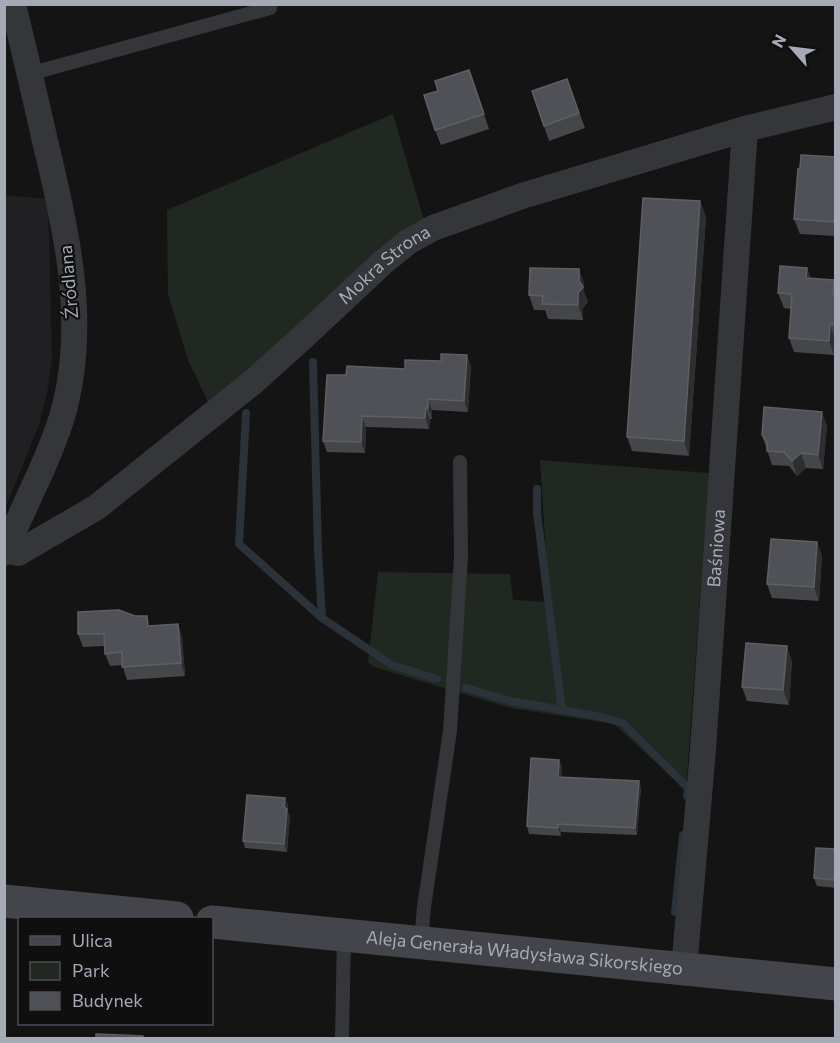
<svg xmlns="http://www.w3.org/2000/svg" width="840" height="1043" viewBox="0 0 840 1043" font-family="Commissioner,sans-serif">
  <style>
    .built { fill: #202022 }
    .green { fill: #202821 }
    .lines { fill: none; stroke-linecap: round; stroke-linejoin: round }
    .stream { stroke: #2b3239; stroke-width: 8 }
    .lane { stroke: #35363a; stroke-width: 14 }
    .street { stroke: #35363a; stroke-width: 26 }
    .secondary { stroke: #43454a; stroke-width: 33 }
    .wall { fill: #45464a }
    .shaded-wall { fill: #2d2e30 }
    .building { fill: #505156; stroke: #5d5f64; stroke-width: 1.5 }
    .labels { text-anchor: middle; stroke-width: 4.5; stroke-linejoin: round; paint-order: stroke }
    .street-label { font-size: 18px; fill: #a6aab5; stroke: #0f0f10 }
  </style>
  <rect width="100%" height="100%" fill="#141415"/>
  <polygon class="built" points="5,195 48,199 52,358 47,392 40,422 5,509"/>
  <g class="green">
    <polygon points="393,114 424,220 210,406 188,360 168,294 167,210"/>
    <polygon points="540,460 709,473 686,790 614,724 511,708 374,667 368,662 378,572 510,574 513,600 549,602"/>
  </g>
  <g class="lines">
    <g class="stream">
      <polyline points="313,362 318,550 322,618"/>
      <polyline points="246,413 239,544 322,618 392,665 437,679"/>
      <polyline points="537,489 537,513 562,710"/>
      <polyline points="466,688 510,701 597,716 623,723 688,788 687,796"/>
      <polyline points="675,912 683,835"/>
    </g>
    <g class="lane">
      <polyline points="29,74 270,8"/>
      <polyline points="421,943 424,907 450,731 461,558 460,462"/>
      <polyline points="342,1038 344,936"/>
    </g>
    <g class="street">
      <path id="s1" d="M 6,550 L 18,553 L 97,507 L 253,382 L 303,337 L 382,263 L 408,242 L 433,228 L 522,196 L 745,129 L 836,107"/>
      <path d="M 4,553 C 15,528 26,503 38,478 C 48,455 59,431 65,406 C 87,319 66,227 45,141 C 35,96 24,50 13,4"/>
      <path id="s2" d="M 684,969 L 703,750 L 745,129"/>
    </g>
    <g class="secondary">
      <polyline points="4,901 177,918"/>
      <path id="s3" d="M 212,922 L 836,984"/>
    </g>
  </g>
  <g class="wall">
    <polygon points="469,70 489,129 441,145 435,130 438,91"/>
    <polygon points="567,79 585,128 549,141 532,91"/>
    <polygon points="836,157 836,236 800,234 794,219"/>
    <polygon points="706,216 689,456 632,451 627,437"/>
    <polygon points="807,268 811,279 834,280 836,284 836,339 834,355 794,352 789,338 791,309 784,308 778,293"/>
    <polygon points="579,269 584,284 584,292 588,302 583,308 583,320 548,319 545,310 534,310 529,295"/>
    <polygon points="471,366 468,412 432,410 432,419 430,419 429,429 366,427 365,453 327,452 323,441 405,369"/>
    <polygon points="827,426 823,469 806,468 797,476 789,466 772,465 762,435"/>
    <polygon points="817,542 822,556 819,601 772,598 767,584"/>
    <polygon points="178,624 182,637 185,676 127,680 122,665 110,666 105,654 105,646 83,647 78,634 151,626"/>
    <polygon points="792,661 789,705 747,701 742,687"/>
    <polygon points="559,760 562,767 561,777 641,788 637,835 561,832 561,836 529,834 527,826"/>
    <polygon points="285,798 288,806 287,810 290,816 287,852 245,848 243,841"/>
    <polygon points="836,849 836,888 817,886 814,878"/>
  </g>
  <g class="shaded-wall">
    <polygon points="700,201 706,216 689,456 684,441"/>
    <polygon points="807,268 812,283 806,278"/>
    <polygon points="579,269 584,284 584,292 588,302 583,308 583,320 578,305"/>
    <polygon points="834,280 836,284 836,304 833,296"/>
    <polygon points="830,324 835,339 834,355 829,341"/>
    <polygon points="467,355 471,366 468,412 464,401"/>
    <polygon points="428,399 432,410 432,419 428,408"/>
    <polygon points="426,408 430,419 429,429 425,418"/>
    <polygon points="822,412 827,426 823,469 818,455"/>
    <polygon points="362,416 366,427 365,453 361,442"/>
    <polygon points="801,453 806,468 797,476 792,461"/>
    <polygon points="817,542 822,556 819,601 814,587"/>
    <polygon points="178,624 182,637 185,676 181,663"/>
    <polygon points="787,646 792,661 789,705 783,690"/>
    <polygon points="559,760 562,767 561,785 558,777"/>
    <polygon points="639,781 641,788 637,835 635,828"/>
    <polygon points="285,798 288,806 287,810 290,816 287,852 284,844"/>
    <polygon points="558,824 561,832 561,836 558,828"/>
  </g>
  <g class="building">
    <polygon points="469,70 484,114 435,130 424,95 438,91 435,81"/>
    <polygon points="567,79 579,113 544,126 532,91"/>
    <polygon points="801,155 836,157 836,220 834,220 834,222 794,219 798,169 800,168"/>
    <polygon points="643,198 700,201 684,441 627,437"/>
    <polygon points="780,266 807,268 806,278 834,280 833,296 836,296 836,324 830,324 829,341 789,338 792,294 778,293"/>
    <polygon points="530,268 579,269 579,281 583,287 578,293 578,305 542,304 543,296 529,295"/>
    <polygon points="441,354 467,355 464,401 428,399 428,408 426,408 425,418 362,416 361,442 323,441 327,375 346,375 347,366 405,369 405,360 441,361"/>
    <polygon points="764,407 822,412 818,455 801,453 792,461 784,452 767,451 767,442 762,435"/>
    <polygon points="771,539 817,542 814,587 767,584"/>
    <polygon points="119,610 135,616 147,616 148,626 178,624 181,663 122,667 122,652 105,654 104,634 78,634 78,612"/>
    <polygon points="746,643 787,646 783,690 742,687"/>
    <polygon points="531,758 559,760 558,777 639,781 635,828 558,824 558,828 527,826"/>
    <polygon points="247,795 285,798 284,807 287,809 284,844 243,841"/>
    <polygon points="816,848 836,849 836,880 814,878"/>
    <polygon points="96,1034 143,1036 143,1038 96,1038"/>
  </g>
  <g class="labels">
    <g class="street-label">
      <text dy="6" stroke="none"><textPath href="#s1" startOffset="480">Mokra Strona</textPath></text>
      <text transform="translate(69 282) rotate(-95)" y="6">Źródlana</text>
      <text dy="6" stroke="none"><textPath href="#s2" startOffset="422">Baśniowa</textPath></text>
      <text dy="6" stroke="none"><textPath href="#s3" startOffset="314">Aleja Generała Władysława Sikorskiego</textPath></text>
    </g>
  </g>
  <rect width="840" height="1043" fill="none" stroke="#a6aab5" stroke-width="12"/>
  <rect x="18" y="917" width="195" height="108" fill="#0f0f10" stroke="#4b4d52" stroke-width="1.5"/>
  <rect x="30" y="936" width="30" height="9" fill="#43454a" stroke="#4b4d52" stroke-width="1.5"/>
  <text x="72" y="947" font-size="18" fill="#a6aab5">Ulica</text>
  <rect x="30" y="962" width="30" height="18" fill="#202821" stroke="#4b4d52" stroke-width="1.5"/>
  <text x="72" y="977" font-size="18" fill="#a6aab5">Park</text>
  <rect x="30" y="992" width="30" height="18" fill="#505156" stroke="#4b4d52" stroke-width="1.5"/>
  <text x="72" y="1007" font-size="18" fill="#a6aab5">Budynek</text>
  <g transform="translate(792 48) rotate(298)" stroke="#0f0f10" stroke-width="4.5" paint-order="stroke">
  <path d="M0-4.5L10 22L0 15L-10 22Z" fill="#a6aab5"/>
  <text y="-9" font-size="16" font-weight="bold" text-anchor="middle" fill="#a6aab5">N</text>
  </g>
</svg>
